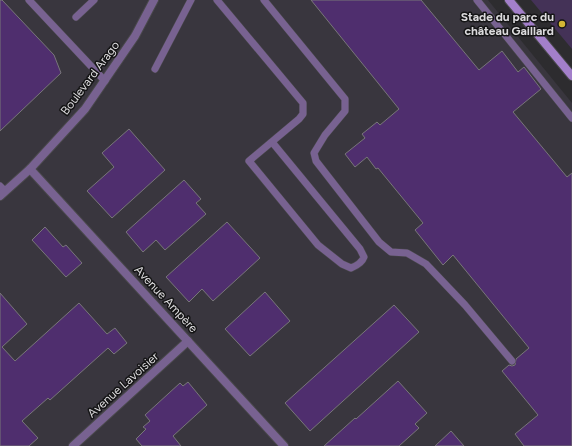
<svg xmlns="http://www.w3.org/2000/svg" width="572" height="446" viewBox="0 0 572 446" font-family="Figtree,sans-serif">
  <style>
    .built { fill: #39363e }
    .green { fill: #443257 }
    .building { fill: #4f2e6e; stroke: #787679 }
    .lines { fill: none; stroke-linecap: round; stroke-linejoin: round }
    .lane-casing { stroke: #49484b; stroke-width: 8 }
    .street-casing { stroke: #49484b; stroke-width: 10 }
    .secondary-casing { stroke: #49484b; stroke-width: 10 }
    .lane { stroke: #786291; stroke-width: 7 }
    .street { stroke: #786291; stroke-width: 8 }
    .secondary { stroke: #a37fca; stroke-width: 8 }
    .poi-dot { fill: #d4b635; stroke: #151516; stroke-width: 1.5 }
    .labels { text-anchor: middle; stroke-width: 3; stroke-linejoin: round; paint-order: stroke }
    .poi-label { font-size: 12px; font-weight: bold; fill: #dcdbdd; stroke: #151516; text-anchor: end }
    .street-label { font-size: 12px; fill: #dcdbdd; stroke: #151516 }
  </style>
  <rect width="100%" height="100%" fill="#2d2c2f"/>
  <polygon class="built" points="0,0 488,0 572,103 572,446 0,446"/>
  <polygon class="green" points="531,0 572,0 572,49"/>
  <g class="building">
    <polygon points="0,0 2,0 54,55 61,73 0,131"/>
    <polygon points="311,0 421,0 479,70 502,51 518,72 524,67 541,89 513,112 567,177 572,173 572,446 524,446 515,434 538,415 502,371 509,365 512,366 515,365 516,359 529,348 453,255 443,265 415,230 423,223 378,168 376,169 367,157 355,167 345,154 365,138 362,134 377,122 380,125 399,109"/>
    <polygon points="129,129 165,170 112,218 87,191 114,167 102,153"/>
    <polygon points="184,180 201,199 196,203 206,214 165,250 156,240 143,252 126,232"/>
    <polygon points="227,222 260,258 213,301 202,289 189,302 166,277"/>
    <polygon points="45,227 63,247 66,245 82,263 66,277 32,240"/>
    <polygon points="265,292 290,321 250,356 225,329"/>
    <polygon points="0,293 27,324 2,347 15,361 79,303 107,334 115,328 127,343 114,354 108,348 50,400 48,398 22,421 38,438 29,446 0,446"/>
    <polygon points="394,305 419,332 310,431 285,403"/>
    <polygon points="398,381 427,413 415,424 419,428 399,446 324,446 355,418 356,419"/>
    <polygon points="188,382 207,405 173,436 181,446 142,446 136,439 146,429 143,427 150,421 145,415 180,383 183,386"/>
    <polygon points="451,431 464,446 435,446"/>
  </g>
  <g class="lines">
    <defs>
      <g id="lane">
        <polyline points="29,0 105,81"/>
        <path d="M 217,0 L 303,103 L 303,114 L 299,119 L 249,161 L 318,245 L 342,264 L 351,268 C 356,266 362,263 364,257 L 360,249 L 272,142"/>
        <polyline points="264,0 345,99 345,111 325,135 314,153 316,161 379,242 391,252 407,253 426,264 465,305 512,361"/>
        <polyline points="477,0 572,118"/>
        <polyline points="76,17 94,0"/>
        <polyline points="155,69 191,0"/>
        <polyline points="0,186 5,191"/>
      </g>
      <g id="street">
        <polyline points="30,169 284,446"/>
        <polyline points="0,196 30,169 85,109 135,36 154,0"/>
        <polyline points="73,446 188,341"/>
      </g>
      <polyline id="secondary" points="509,0 572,76"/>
    </defs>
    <use href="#lane" class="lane-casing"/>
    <use href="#street" class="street-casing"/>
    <use href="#secondary" class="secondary-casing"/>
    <use href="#lane" class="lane"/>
    <use href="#street" class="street"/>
    <use href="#secondary" class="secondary"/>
  </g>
  <circle class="poi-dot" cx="562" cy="24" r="4"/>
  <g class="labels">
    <g class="poi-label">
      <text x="554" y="21">Stade du parc du<tspan x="554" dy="14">château Gaillard</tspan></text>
    </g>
    <g class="street-label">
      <text transform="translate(90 78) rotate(-53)" y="4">Boulevard Arago</text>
      <text transform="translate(166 299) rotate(47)" y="4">Avenue Ampère</text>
      <text transform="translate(123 385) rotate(-42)" y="4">Avenue Lavoisier</text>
    </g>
  </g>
</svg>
